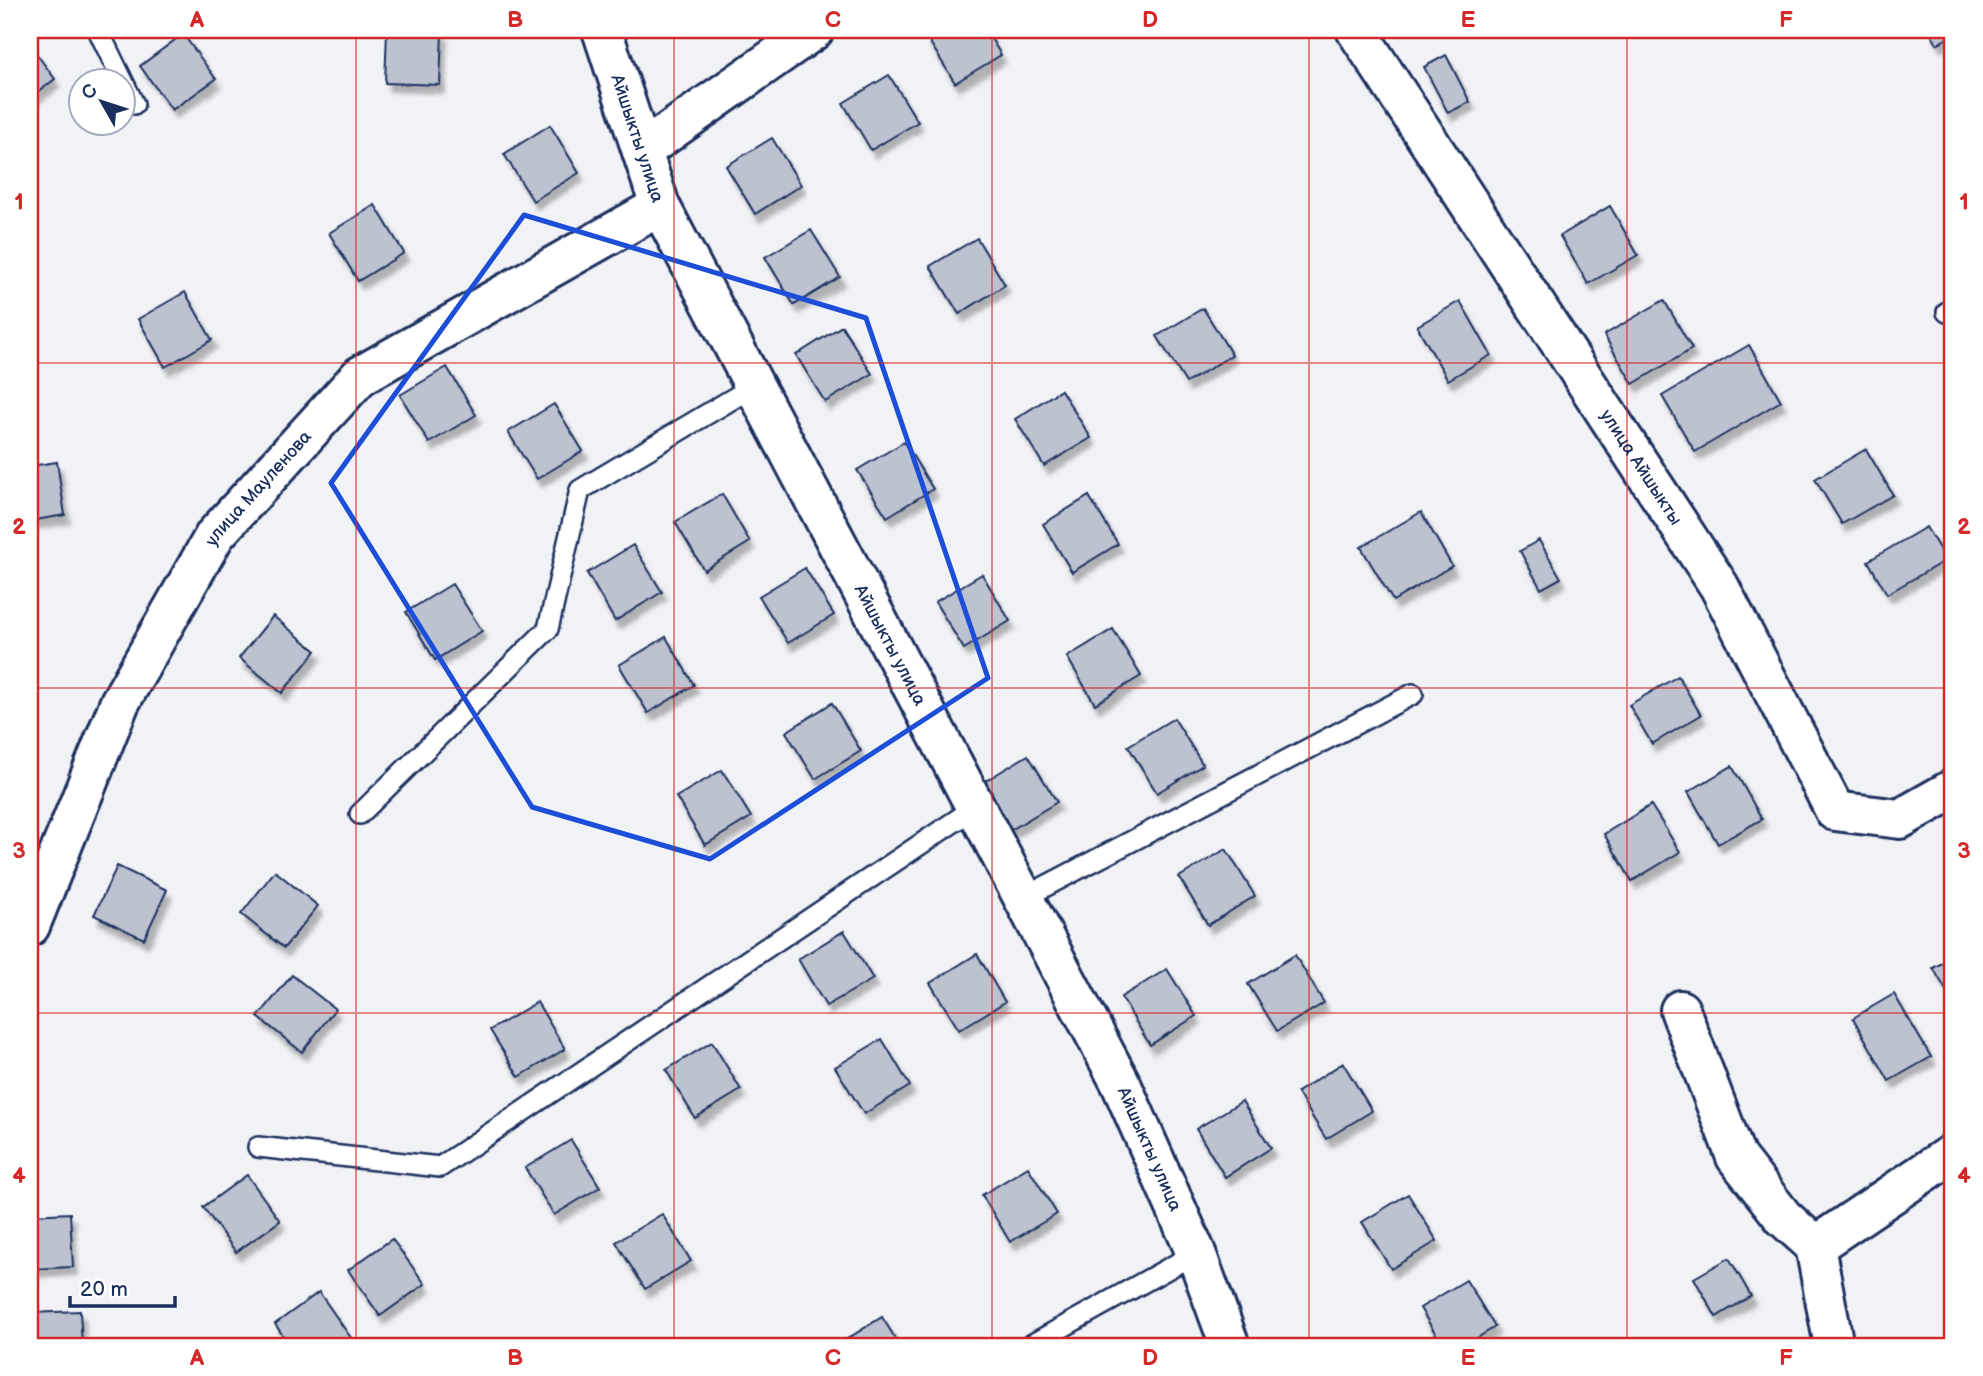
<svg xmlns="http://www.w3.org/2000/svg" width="1983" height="1376" viewBox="0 0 1983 1376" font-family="'Balsamiq Sans',sans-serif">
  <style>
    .building { fill: #bcc2d0; stroke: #1b2f5e; stroke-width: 2; filter: url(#shadow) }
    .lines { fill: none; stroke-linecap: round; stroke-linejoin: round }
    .service-casing { stroke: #1b2f5e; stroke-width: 24 }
    .minor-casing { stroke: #1b2f5e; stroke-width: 44 }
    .tertiary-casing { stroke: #1b2f5e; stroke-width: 44 }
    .service { stroke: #fff; stroke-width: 19 }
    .minor { stroke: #fff; stroke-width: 38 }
    .tertiary { stroke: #fff; stroke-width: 38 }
    .marked { fill: none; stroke: #1d4ed8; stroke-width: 5; stroke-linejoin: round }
    .grid { fill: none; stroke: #d62828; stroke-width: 2; stroke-opacity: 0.55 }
    .labels { text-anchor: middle; stroke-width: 5; stroke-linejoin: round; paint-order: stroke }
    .street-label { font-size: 18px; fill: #1b2f5e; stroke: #fff }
    .neatline { fill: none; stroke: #d62828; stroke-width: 2.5 }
    .grid-label { font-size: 23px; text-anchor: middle; font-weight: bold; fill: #d62828 }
  </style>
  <defs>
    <filter id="shadow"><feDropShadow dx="4.5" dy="8" stdDeviation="2" flood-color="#0004"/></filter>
  </defs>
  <rect width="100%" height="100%" fill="#f1f2f5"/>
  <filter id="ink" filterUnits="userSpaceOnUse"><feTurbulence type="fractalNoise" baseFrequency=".0143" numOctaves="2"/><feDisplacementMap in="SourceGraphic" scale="14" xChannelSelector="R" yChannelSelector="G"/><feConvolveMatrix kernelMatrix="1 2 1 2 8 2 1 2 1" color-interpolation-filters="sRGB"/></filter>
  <g filter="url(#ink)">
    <g class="building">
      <polygon points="387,30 442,31 440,85 385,83"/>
      <polygon points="936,30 986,30 1001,55 955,83 926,36"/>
      <polygon points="1929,30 1953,30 1953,35 1937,44"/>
      <polygon points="183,34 216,79 172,110 140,66"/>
      <polygon points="30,45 55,79 30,98"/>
      <polygon points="1446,55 1470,102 1448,113 1424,67"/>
      <polygon points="889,75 918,122 871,150 843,103"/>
      <polygon points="550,125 579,173 533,201 504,154"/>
      <polygon points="772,138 801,185 755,214 726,166"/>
      <polygon points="375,205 404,253 358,281 329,233"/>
      <polygon points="1610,206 1638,255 1588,284 1560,236"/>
      <polygon points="811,230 840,277 794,305 765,257"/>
      <polygon points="977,238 1005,285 959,314 930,266"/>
      <polygon points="185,292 212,340 165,367 138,319"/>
      <polygon points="1664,300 1692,349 1633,384 1604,335"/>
      <polygon points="1460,301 1491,355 1448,380 1417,326"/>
      <polygon points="1203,308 1232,355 1186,383 1157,336"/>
      <polygon points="842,326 872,374 825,402 796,355"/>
      <polygon points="1749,345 1781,401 1695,452 1662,396"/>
      <polygon points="447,367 476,415 429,443 400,395"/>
      <polygon points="1061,390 1091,438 1044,466 1015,419"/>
      <polygon points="554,404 583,451 537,479 508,432"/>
      <polygon points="904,442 933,489 887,517 857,470"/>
      <polygon points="1866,449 1893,495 1842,524 1815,479"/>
      <polygon points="57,462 65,515 30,521 30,466"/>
      <polygon points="722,494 750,542 704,570 675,522"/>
      <polygon points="1089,496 1118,544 1072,572 1043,524"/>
      <polygon points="1421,512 1452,566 1393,601 1361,547"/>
      <polygon points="1926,527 1946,560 1887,594 1868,561"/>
      <polygon points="1539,540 1561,578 1541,589 1520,551"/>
      <polygon points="633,545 662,592 615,621 587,573"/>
      <polygon points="805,568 834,615 788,643 759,596"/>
      <polygon points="982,574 1010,621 964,649 935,602"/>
      <polygon points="452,584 482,631 435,660 406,612"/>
      <polygon points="273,616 316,651 282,693 239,658"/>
      <polygon points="1113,629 1141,676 1095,704 1067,657"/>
      <polygon points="666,637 694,685 648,713 619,665"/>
      <polygon points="1678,676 1701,715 1652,744 1629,705"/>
      <polygon points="832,703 861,751 815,779 786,732"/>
      <polygon points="1174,718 1203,765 1157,793 1128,746"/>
      <polygon points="1028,755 1057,802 1011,830 982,783"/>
      <polygon points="1732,766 1762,819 1718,844 1688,792"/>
      <polygon points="722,770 751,817 705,845 676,797"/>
      <polygon points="1651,805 1680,852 1632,881 1604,834"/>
      <polygon points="1226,849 1255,896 1208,925 1179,877"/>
      <polygon points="117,866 167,890 144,939 94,915"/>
      <polygon points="275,871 318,906 284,948 241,914"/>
      <polygon points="844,931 873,979 826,1006 798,959"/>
      <polygon points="977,954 1005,1002 959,1030 930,983"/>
      <polygon points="1295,955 1324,1003 1277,1031 1248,984"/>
      <polygon points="1953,957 1953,1002 1933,968"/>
      <polygon points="1167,969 1196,1016 1150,1045 1121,997"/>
      <polygon points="292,975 335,1009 302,1052 258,1017"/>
      <polygon points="1894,994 1931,1057 1889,1081 1853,1018"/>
      <polygon points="537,1002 565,1049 519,1077 490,1030"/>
      <polygon points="882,1039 910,1086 864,1114 835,1067"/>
      <polygon points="712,1042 741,1090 695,1118 666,1070"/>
      <polygon points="1343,1063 1372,1111 1326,1139 1297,1092"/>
      <polygon points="1242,1101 1271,1148 1225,1177 1196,1129"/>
      <polygon points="571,1140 600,1187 554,1215 525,1168"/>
      <polygon points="1028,1167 1057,1214 1010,1242 982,1195"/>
      <polygon points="247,1175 280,1221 236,1252 203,1207"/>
      <polygon points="1408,1194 1437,1241 1391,1269 1362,1222"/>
      <polygon points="70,1213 73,1267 30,1269 30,1215"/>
      <polygon points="662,1214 691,1261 645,1289 616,1242"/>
      <polygon points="392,1239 425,1284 380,1316 348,1270"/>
      <polygon points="1729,1258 1751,1296 1716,1317 1694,1278"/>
      <polygon points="1466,1280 1495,1327 1464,1346 1443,1346 1420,1308"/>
      <polygon points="319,1292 351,1338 339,1346 290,1346 275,1324"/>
      <polygon points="80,1311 82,1346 30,1346 30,1313"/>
      <polygon points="882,1317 900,1346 836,1346"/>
    </g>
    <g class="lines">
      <defs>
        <g id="service">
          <polyline points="98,30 134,104"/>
          <polyline points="1947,312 1953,309"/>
          <polyline points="360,814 548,629 580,490 754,386"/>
          <polyline points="1023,898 1413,694"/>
          <polyline points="258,1147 440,1167 976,807"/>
          <polyline points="1029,1346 1196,1253"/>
        </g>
        <g id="minor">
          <path id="s1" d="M 1356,30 L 1719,586 L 1835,811 L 1900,819 L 1953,789"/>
          <polyline points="642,151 814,30"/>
          <path id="s2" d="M 30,926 L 120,702 L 215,535 L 360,376 L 660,206"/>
          <polyline points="1680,1010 1736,1157 1783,1217 1815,1246"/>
        </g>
        <g id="tertiary">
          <path id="s3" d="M 602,30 L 660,206 L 1121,1084 L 1196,1253 L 1230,1346"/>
          <polyline points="1834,1346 1815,1246 1953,1153"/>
        </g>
      </defs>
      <use href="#service" class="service-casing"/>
      <use href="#minor" class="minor-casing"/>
      <use href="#tertiary" class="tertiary-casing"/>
      <use href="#service" class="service"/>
      <use href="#minor" class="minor"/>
      <use href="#tertiary" class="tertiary"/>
    </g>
  </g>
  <path class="marked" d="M 524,215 L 866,318 L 988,678 L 710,859 L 532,807 L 331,483 Z"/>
  <path class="grid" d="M 356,30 L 356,1346M 674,30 L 674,1346M 992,30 L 992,1346M 1309,30 L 1309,1346M 1627,30 L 1627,1346M 30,363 L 1953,363M 30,688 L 1953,688M 30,1013 L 1953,1013"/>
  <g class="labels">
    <g class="street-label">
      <text dy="6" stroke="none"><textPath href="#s3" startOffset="114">Айшыкты улица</textPath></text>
      <text dy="6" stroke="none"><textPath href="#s1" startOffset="522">улица Айшыкты</textPath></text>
      <text dy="6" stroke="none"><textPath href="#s2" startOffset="497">улица Мауленова</textPath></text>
      <text dy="6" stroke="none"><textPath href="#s3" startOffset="681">Айшыкты улица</textPath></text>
      <text dy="6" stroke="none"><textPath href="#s3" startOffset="1248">Айшыкты улица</textPath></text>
    </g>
  </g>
  <rect width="1983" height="1376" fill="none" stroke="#fff" stroke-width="77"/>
  <g transform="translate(102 102) rotate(309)"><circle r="33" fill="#ffffff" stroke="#a4acbf" stroke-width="2"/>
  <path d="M0-5L12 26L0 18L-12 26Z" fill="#1b2f5e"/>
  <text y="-10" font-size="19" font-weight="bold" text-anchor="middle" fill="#1b2f5e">С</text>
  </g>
  <path d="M70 1296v10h105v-10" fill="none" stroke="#1b2f5e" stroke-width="3.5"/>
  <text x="80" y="1296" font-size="21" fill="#1b2f5e" stroke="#ffffff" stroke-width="5" paint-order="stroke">20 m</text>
  <rect x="38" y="38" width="1906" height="1300" class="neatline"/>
  <g class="grid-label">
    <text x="197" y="27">A</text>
    <text x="515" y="27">B</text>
    <text x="833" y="27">C</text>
    <text x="1150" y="27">D</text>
    <text x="1468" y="27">E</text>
    <text x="1786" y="27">F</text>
    <text x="19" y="209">1</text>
    <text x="1964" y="209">1</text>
    <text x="19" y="534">2</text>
    <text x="1964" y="534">2</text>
    <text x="19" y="858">3</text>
    <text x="1964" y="858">3</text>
    <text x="19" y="1183">4</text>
    <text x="1964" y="1183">4</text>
    <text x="197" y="1365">A</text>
    <text x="515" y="1365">B</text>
    <text x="833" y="1365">C</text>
    <text x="1150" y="1365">D</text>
    <text x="1468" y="1365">E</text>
    <text x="1786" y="1365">F</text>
  </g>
</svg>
